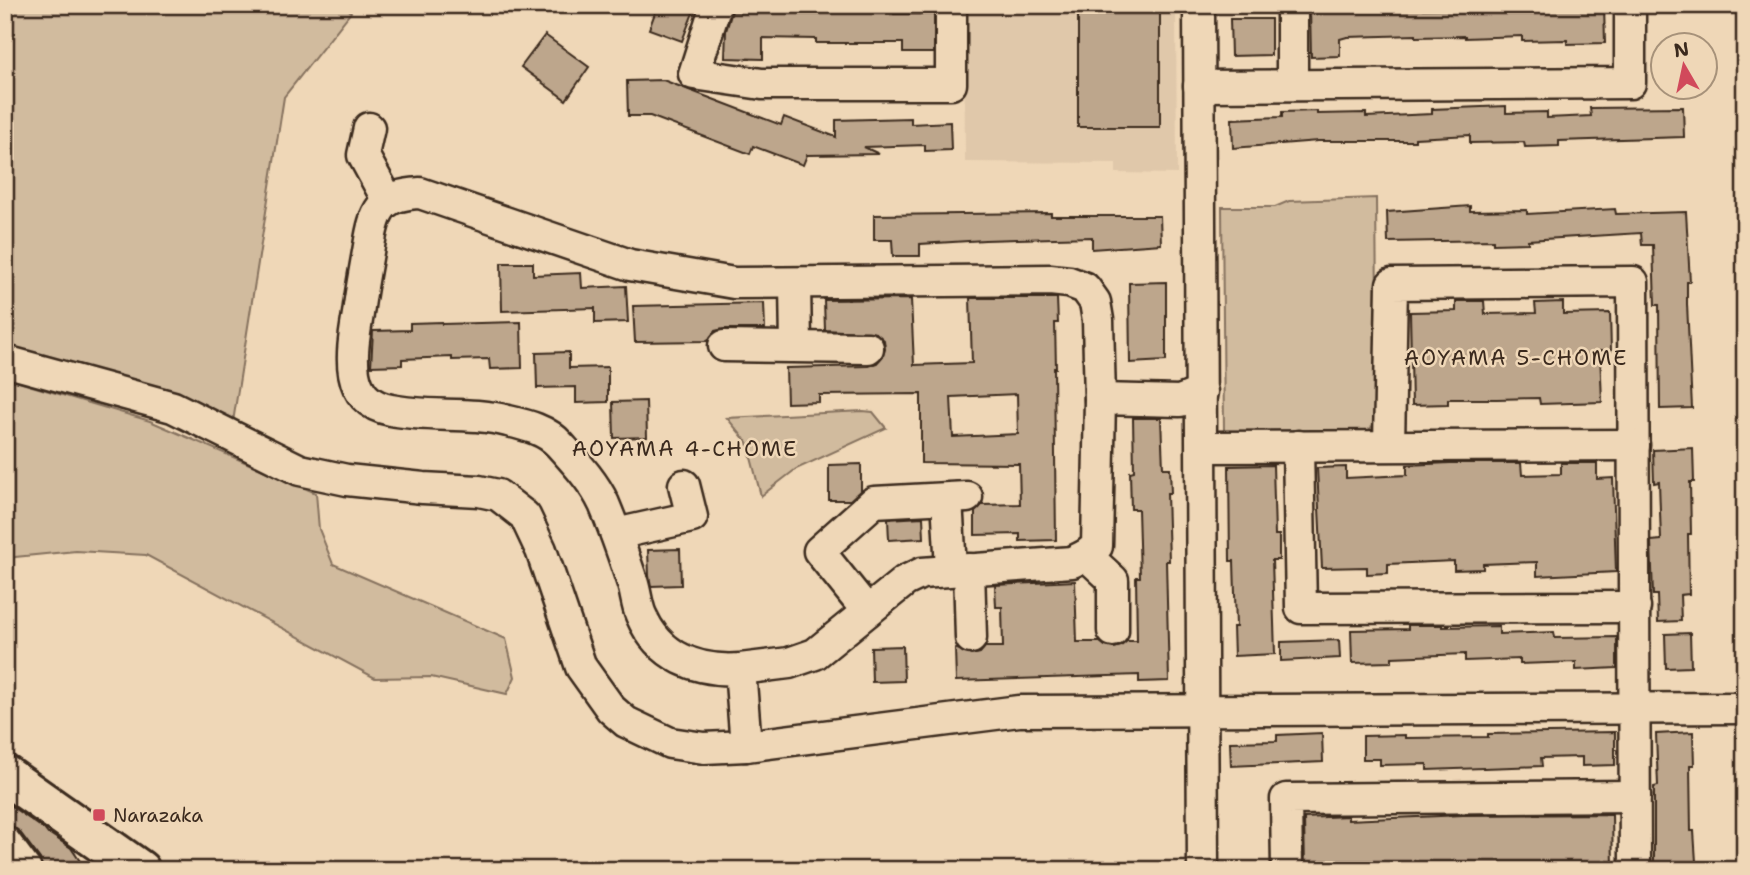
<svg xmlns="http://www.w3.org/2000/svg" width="1750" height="875" viewBox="0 0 1750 875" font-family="'Shantell Sans',sans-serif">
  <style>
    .built { fill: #e0c8aa }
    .green { fill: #d1bb9e; stroke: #86725e; stroke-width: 2 }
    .building { fill: #bda68c; stroke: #3b2a1e; stroke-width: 2; fill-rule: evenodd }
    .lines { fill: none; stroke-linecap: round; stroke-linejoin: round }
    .minor-casing { stroke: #3b2a1e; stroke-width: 35 }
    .secondary-casing { stroke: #3b2a1e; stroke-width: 44 }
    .minor { stroke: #efd7b7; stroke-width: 30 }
    .secondary { stroke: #efd7b7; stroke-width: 38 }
    .poi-dot { fill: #d1495b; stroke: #efd7b7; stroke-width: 2.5 }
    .labels { text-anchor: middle; stroke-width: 5; stroke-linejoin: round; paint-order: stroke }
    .poi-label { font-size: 19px; fill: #3b2a1e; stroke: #efd7b7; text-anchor: start }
    .neighbourhood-label { font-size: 21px; letter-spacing: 2px; fill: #3b2a1e; stroke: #efd7b7 }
  </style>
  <rect width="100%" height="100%" fill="#efd7b7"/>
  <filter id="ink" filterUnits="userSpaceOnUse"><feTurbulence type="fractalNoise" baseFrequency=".0143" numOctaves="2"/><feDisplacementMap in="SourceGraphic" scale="14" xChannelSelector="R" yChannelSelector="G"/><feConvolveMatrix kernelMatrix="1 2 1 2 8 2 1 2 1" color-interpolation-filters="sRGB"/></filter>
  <g filter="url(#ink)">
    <polygon class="built" points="964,5 1176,5 1177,174 1116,173 1116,163 965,162"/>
    <g class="green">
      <polygon points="5,5 345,5 351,12 284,97 233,422 179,397 5,344"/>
      <polygon points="1376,198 1378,420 1366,433 1224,433 1222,207 1275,207 1289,201"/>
      <polygon points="5,378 150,421 316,493 319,529 333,564 506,639 515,677 507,694 431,677 375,678 146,555 76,551 15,557 5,561"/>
      <polygon points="863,411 873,412 886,428 796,469 761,496 747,442 727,418"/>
    </g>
    <g class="building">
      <polygon points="658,5 696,5 682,41 649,29"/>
      <polygon points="771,5 894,5 894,14 934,14 934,53 903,53 903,43 816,43 816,39 763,38 763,59 725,58 726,31 732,11 770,12"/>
      <rect x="1078" y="5" width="82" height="122"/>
      <polygon points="1566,5 1604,5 1605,43 1567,44 1567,40 1522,41 1522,36 1465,38 1465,36 1416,37 1416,35 1347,37 1340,39 1340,56 1311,57 1310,8 1405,7 1405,9 1501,7 1501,9"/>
      <polygon points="1230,19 1271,19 1271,55 1231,56"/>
      <polygon points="545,35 589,67 566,100 521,67"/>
      <polygon points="663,80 781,125 784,117 836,137 836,120 911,118 911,124 950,122 951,150 925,151 925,145 864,147 879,154 807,155 803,165 753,146 750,154 650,116 628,116 627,81"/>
      <polygon points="1506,106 1506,113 1547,112 1547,118 1591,116 1590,108 1683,107 1684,137 1559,141 1559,146 1525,147 1524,142 1470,143 1470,135 1415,138 1415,141 1318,141 1233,148 1232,119 1282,117 1282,112 1317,111 1317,114 1366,113 1366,117 1432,114 1432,109"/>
      <polygon points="1470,206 1470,211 1527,210 1527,214 1615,209 1616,214 1686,212 1690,282 1687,282 1687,304 1692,408 1660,409 1659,305 1655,305 1653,245 1642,245 1641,233 1528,240 1528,243 1493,244 1493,240 1388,242 1387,212"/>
      <polygon points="1051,213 1051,216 1160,216 1161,244 1092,249 1092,237 985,240 920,244 920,256 893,256 892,240 874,240 874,215"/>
      <polygon points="501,263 533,263 533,275 581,273 582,288 626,286 628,322 595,323 595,308 502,311"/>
      <polygon points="1166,282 1166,361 1130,363 1129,283"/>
      <path d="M 970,298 L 1057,298 L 1058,323 L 1055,323 L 1056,368 L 1054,368 L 1056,540 L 1020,541 L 1020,534 L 975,535 L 975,512 L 982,505 L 1020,504 L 1019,464 L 921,463 L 921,394 L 819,395 L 819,402 L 787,403 L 786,368 L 868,366 L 877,363 L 883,356 L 885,349 L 884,340 L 876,333 L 825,330 L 824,300 L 911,299 L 914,365 L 972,363 ZM 1017,394 L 1018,434 L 953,437 L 951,397 Z"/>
      <polygon points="1456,301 1484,301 1485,314 1536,313 1535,303 1563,302 1563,314 1610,313 1611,351 1600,351 1602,402 1540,404 1539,398 1497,399 1448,399 1448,404 1412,405 1410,312 1456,311"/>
      <polygon points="764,303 765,329 724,329 715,331 708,341 635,342 633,306"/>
      <polygon points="442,322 442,324 521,322 522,368 490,369 489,359 452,360 452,357 402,359 402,365 371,366 373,331 410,330 410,323"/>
      <polygon points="569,352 569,368 608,367 608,402 576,403 576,387 537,388 536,353"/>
      <polygon points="646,401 647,437 614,438 613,402"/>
      <polygon points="1133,418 1161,418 1163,468 1170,468 1171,493 1167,493 1169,561 1166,561 1169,681 1139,682 1139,675 956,681 955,648 971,655 980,653 985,647 1003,647 1002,607 996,607 995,585 1075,581 1077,642 1100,642 1105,646 1114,648 1121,646 1127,641 1137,641 1136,577 1140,577 1138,509 1131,509 1130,472 1134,471"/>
      <polygon points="1693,448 1694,482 1690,482 1691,534 1688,534 1689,594 1680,595 1681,621 1658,622 1657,595 1653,595 1651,541 1661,540 1659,482 1654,483 1653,450"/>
      <polygon points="1450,463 1521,463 1522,475 1561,474 1561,463 1597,463 1597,479 1613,478 1616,572 1537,576 1537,562 1483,564 1483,569 1454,570 1454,561 1388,564 1388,573 1367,574 1367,567 1322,568 1317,468 1346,467 1346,478 1407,475 1407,465"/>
      <polygon points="861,464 861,490 850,500 829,500 829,465"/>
      <polygon points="1273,465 1275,535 1279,535 1279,560 1272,560 1275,654 1234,656 1233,627 1236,627 1234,561 1230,561 1229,466"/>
      <polygon points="923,517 924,538 889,540 888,519"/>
      <polygon points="680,549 681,585 651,586 649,576 648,550"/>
      <polygon points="1408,625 1442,625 1442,627 1499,626 1499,634 1554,632 1555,638 1617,637 1617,668 1576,670 1576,662 1520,664 1520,659 1465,661 1465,654 1392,657 1392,662 1352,663 1351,630 1408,629"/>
      <polygon points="1690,633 1691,667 1666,668 1665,634"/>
      <polygon points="1339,640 1340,658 1281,661 1281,642"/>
      <polygon points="903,646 904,681 872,682 871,647"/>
      <polygon points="1615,732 1615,765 1582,766 1582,757 1541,758 1542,766 1427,770 1427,764 1380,765 1380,759 1363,759 1363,736 1405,735 1405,738 1488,737 1488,734"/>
      <polygon points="1693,732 1694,765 1690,765 1691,831 1694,831 1696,862 1654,864 1654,787 1658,786 1656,734"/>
      <polygon points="1322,733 1323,762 1231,766 1230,742 1277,741 1277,735"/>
      <polygon points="5,802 44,829 48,834 50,834 71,848 86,870 43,870 40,859 19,831 12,826 5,825"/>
      <polygon points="1612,814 1613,870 1305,870 1304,818 1348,816 1348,820 1463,815"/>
    </g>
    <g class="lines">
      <defs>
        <g id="minor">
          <polyline points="716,5 694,74 762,84 951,84 951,5"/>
          <polyline points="1199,5 1203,870"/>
          <polyline points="1292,5 1292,84"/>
          <polyline points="1199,86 1630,83 1630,5"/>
          <polyline points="369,128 363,155 387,199"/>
          <polyline points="795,283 796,346"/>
          <polyline points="724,346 868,348"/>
          <polyline points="5,361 173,407 300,470 347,480 423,488 479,491 498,495 525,516 541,550 581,667 611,709 626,722 670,743 704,748 746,746 1019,711 1745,708"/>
          <polyline points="1100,399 1180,401 1202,392"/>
          <polyline points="1389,445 1392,284 1633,282 1635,870"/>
          <polyline points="1298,446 1301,608 1635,607"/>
          <polyline points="1203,447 1634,445"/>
          <polyline points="947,499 951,569"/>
          <polyline points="616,534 692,517 684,485"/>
          <polyline points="1086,555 1113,580 1113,631"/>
          <polyline points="969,569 971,638"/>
          <polyline points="867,611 819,551 874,502 967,497"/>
          <path d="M 740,669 L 789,663 L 815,654 L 905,581 L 922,573 L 1072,562 L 1086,555 L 1097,546 L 1100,399 L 1098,320 L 1095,302 L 1085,288 L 1069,282 L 1050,280 L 734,283 L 630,265 L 420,193 C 384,195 376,206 370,240 C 366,265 361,289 358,314 C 352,350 342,401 391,410 C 429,418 470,411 508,421 C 526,425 547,430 560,445 C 576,463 594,482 604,504 C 615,530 624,557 633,584 C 636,594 637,606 641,615 C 659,657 697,672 740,669 L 746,746"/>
          <polyline points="5,842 26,870"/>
          <polyline points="1287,870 1286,799 1635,796"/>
        </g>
        <polyline id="secondary" points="5,775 140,870"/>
      </defs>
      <use href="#minor" class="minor-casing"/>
      <use href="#secondary" class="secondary-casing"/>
      <use href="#minor" class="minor"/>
      <use href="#secondary" class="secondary"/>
    </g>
  </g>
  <rect class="poi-dot" x="92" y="808" width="14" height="14" rx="3.5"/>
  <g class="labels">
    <g class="poi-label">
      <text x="113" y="822">Narazaka</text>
    </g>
    <g class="neighbourhood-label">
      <text x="1516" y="365">AOYAMA 5-CHOME</text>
      <text x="685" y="456">AOYAMA 4-CHOME</text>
    </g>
  </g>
  <rect width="1750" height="875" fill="none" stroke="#efd7b7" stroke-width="28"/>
  <rect x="14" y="14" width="1722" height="847" fill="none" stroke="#3b2a1e" stroke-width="2.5" filter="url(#ink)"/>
  <g transform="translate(1684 66) rotate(351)"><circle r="33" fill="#efd7b7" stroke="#a7927a" stroke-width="2"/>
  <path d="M0-5L12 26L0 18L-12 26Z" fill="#d1495b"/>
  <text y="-10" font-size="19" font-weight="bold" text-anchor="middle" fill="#3b2a1e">N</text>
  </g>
</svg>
